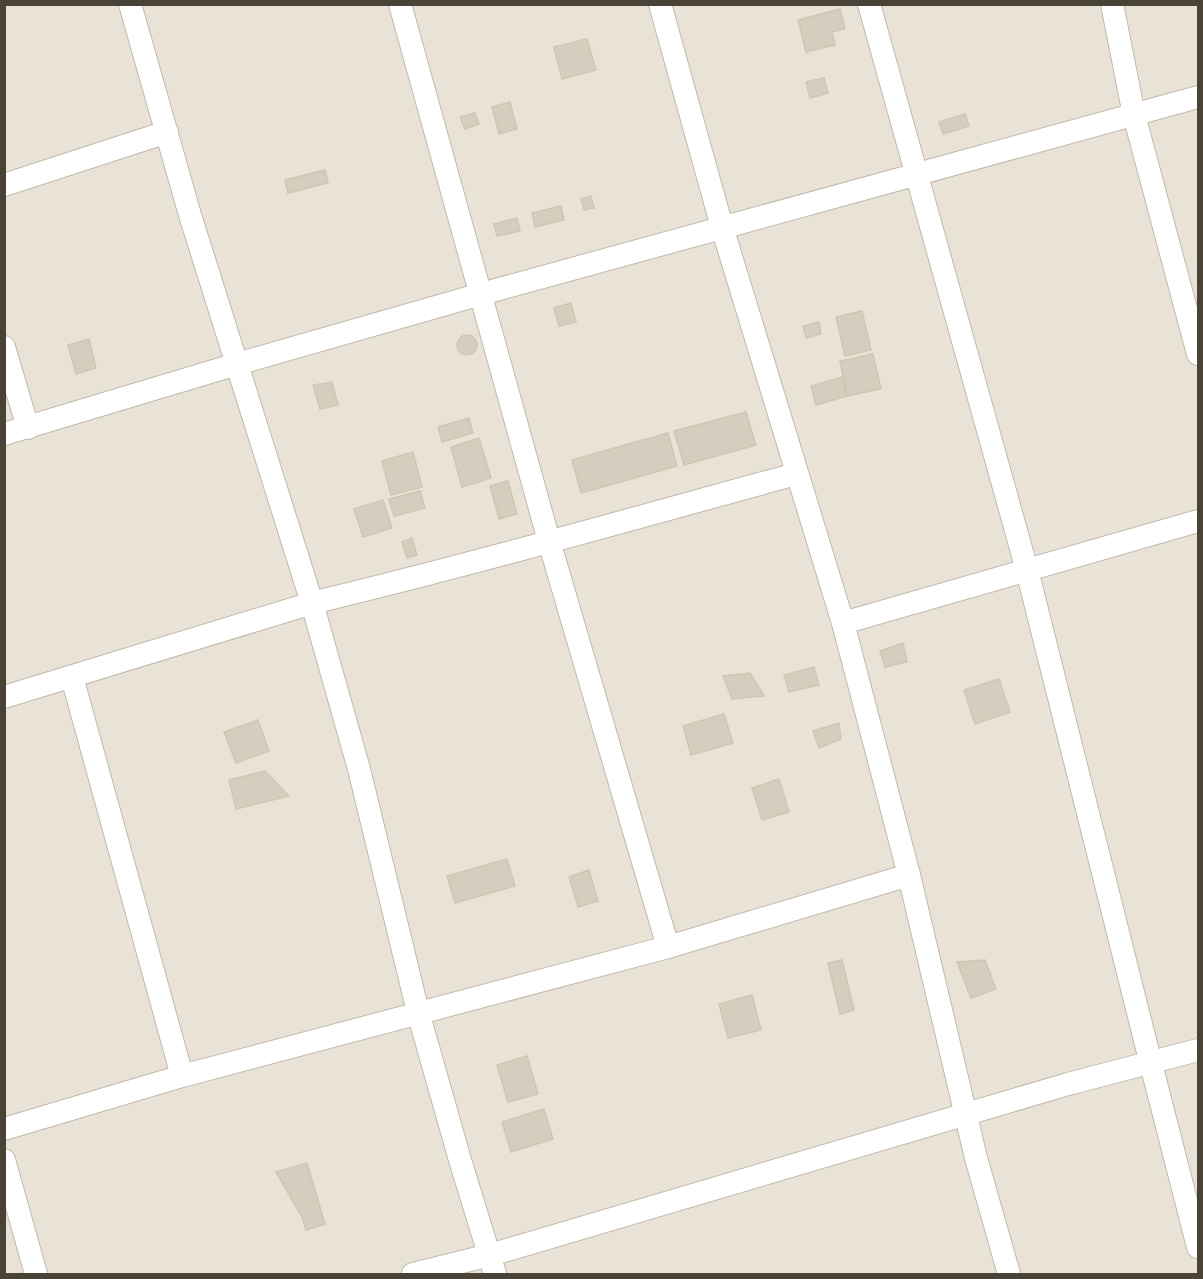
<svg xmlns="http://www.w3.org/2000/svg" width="1203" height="1279" viewBox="0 0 1203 1279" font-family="'DM Sans',sans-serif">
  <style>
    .residential { fill: #e9e3d7 }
    .building { fill: #d7cdbe; stroke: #d2c5b1; stroke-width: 1.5 }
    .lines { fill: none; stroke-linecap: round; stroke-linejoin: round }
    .street-casing { stroke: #c1b9ab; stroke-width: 24 }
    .street { stroke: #fff; stroke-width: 22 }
  </style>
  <rect width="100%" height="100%" fill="#f5f1e9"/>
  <rect class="residential" x="5" y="5" width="1193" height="1269"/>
  <g class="building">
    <polygon points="840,9 845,29 832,32 835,45 806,52 798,20"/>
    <polygon points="587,39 596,70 562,79 554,47"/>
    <polygon points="824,78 828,93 810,98 806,82"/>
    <polygon points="510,102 517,129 499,134 492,107"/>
    <polygon points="475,113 479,124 465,129 460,117"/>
    <polygon points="965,114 969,126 943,134 939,122"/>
    <polygon points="325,170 328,183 288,193 285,180"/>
    <polygon points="591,196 594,208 584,210 581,199"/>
    <polygon points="561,206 564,220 535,227 532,213"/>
    <polygon points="517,218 520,231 497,236 494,224"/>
    <polygon points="571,303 576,322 559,326 554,308"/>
    <polygon points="862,311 871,350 845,356 836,317"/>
    <polygon points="819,322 821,334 806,338 803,326"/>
    <circle cx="467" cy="345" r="10"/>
    <polygon points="89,339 96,368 76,374 68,345"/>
    <polygon points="873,354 881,389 847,396 840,361"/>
    <polygon points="842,377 847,396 816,405 811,386"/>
    <polygon points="332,382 338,405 320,409 313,385"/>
    <polygon points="746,412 756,445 684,465 674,431"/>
    <polygon points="469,418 473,433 442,442 438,427"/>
    <polygon points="668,433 677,466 581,493 572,460"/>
    <polygon points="479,438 491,478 462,487 451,447"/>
    <polygon points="413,452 422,487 391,495 382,461"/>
    <polygon points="508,481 517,514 499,519 490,486"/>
    <polygon points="420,491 425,508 394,516 389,499"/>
    <polygon points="383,500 392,528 363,537 354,509"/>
    <polygon points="412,538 417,555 407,558 402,542"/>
    <polygon points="903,643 907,662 885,667 880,651"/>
    <polygon points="814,667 819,685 789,692 784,675"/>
    <polygon points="750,673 764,696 732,699 723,676"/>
    <polygon points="999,679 1010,712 975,724 964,690"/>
    <polygon points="724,714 733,743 691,755 683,726"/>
    <polygon points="258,720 269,751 236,763 224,732"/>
    <polygon points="839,723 841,739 819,748 813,731"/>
    <polygon points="265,771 289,796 236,809 229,780"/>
    <polygon points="779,779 789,812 762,820 752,788"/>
    <polygon points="507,859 515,886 455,903 447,876"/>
    <polygon points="589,870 598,901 578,907 569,877"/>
    <polygon points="842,960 854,1010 840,1014 828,963"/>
    <polygon points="985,960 996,989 971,998 957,962"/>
    <polygon points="752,995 761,1030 728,1038 719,1004"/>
    <polygon points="527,1056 538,1094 508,1102 497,1065"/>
    <polygon points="544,1109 553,1139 511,1152 502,1122"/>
    <polygon points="307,1163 325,1224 306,1230 302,1217 276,1172"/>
  </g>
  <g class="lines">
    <defs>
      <g id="street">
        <path d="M 130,4 L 190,215 L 312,603 C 474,564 635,518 796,474"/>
        <polyline points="400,4 549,541 668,947"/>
        <polyline points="660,4 722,227 843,623 909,875 976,1158 1009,1274"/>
        <polyline points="869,4 1027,570 1151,1064 1198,1247"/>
        <polyline points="1112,4 1134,115 1198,354"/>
        <polyline points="4,185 167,132"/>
        <polyline points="4,347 28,428"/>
        <polyline points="4,434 237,364 481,294 1198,97"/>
        <polyline points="843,623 1198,521"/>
        <polyline points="72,677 182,1076"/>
        <polyline points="4,697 312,603 359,769 418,1012 460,1160 495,1274"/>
        <polyline points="4,1129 182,1076 668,947 909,875"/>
        <polyline points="4,1160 36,1274"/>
        <polyline points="413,1274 490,1255 1068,1084 1198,1050"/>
      </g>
    </defs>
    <use href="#street" class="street-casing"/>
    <use href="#street" class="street"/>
  </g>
  <rect width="1203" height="1279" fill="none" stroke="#494237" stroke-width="12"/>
</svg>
